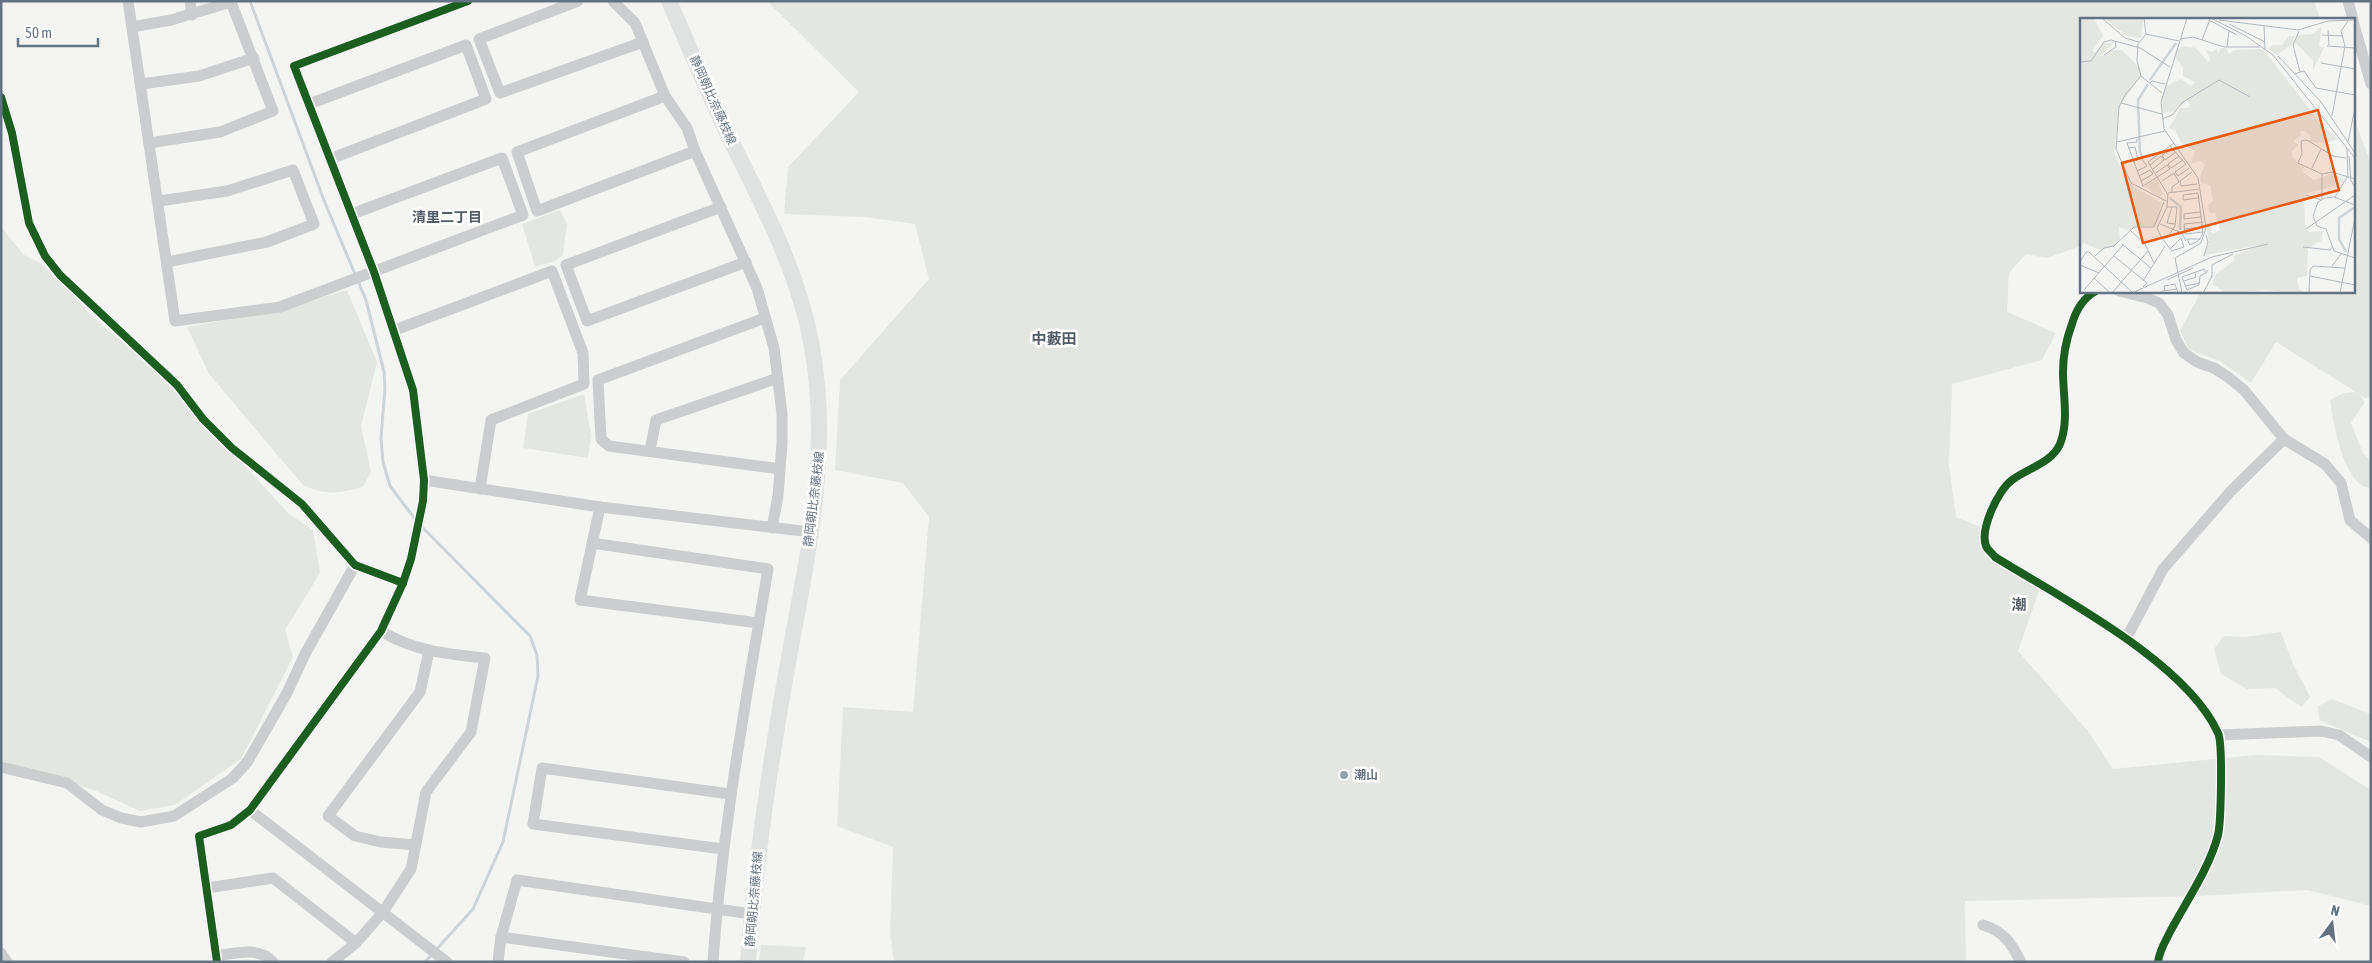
<svg xmlns="http://www.w3.org/2000/svg" width="2372" height="963" viewBox="0 0 2372 963" font-family="'Asap Condensed','Noto Sans JP',sans-serif">
  <style>
    .green { fill: #e4e7e1 }
    .lines { fill: none; stroke-linecap: round; stroke-linejoin: round }
    .stream { stroke: #cdd4d8; stroke-width: 3 }
    .minor { stroke: #cccdce; stroke-width: 11 }
    .secondary { stroke: #e0e1e1; stroke-width: 16 }
    .cycleway-casing { stroke: #fff; stroke-width: 11 }
    .cycleway { stroke: #1b5e20; stroke-width: 8 }
    .poi-dot { fill: #96a0aa; stroke: #fff; stroke-width: 2 }
    .labels { text-anchor: middle; stroke-width: 5; stroke-linejoin: round; paint-order: stroke }
    .street-label { font-size: 12px; fill: #647383; stroke: #fff }
    .poi-label { font-size: 12px; font-weight: bold; fill: #647383; stroke: #fff; text-anchor: start }
    .neighbourhood-label { font-size: 14px; font-weight: bold; fill: #525c68; stroke: #fff }
    .quarter-label { font-size: 15px; font-weight: bold; fill: #525c68; stroke: #fff }
    .inset-river { fill: none; stroke: #cdd4d8; stroke-width: 2.5 }
    .inset-road { fill: none; stroke: #b1b9bf; stroke-width: 1 }
    .view { fill: #e8590c; fill-opacity: 0.15; stroke: #e8590c; stroke-width: 2.5 }
    .inset-edge { fill: none; stroke: #647383; stroke-width: 2.5 }
  </style>
  <rect width="100%" height="100%" fill="#f4f5f3"/>
  <g class="green">
    <polygon points="767,1 2314,1 2320,19 2081,19 2081,246 2047,258 2026,254 2009,273 2007,312 2056,333 2042,360 1952,384 1949,465 1956,517 1981,527 1987,547 2039,591 2018,651 2088,731 2113,769 2255,755 2319,757 2371,790 2371,906 2307,890 2199,896 1965,901 1966,962 894,962 890,933 893,847 837,826 843,707 913,712 929,517 903,483 835,470 840,380 929,279 915,224 865,217 784,214 788,167 859,92"/>
    <path d="M 2353,116 L 2371,163 L 2371,397 L 2365,398 L 2359,394 L 2365,402 L 2351,423 L 2363,453 L 2371,462 L 2371,488 C 2367,487 2362,487 2360,484 C 2342,471 2333,422 2330,400 L 2344,393 L 2356,392 L 2276,342 L 2251,383 L 2220,361 L 2189,350 L 2180,331 L 2201,291 L 2353,291 Z"/>
    <polygon points="560,210 567,224 563,255 555,261 535,267 522,224"/>
    <polygon points="1,227 24,255 40,263 68,288 88,312 170,384 289,514 313,530 320,573 285,630 293,657 241,759 175,805 140,811 94,790 1,761"/>
    <path d="M 347,290 L 377,362 L 361,426 L 371,472 L 363,487 C 339,493 327,496 303,485 L 209,374 L 187,327 L 280,310 Z"/>
    <polygon points="584,394 591,436 588,458 523,448 528,414"/>
    <polygon points="2281,632 2293,664 2310,697 2301,707 2275,688 2247,689 2221,674 2214,649 2224,636 2245,637"/>
    <polygon points="2332,699 2371,714 2371,742 2319,720 2318,706"/>
    <polygon points="761,945 806,947 803,962 759,962"/>
  </g>
  <g class="lines">
    <g class="stream">
      <polyline points="250,1 325,203 366,300 384,372 385,388 381,438 383,462 390,486 415,519"/>
      <polyline points="421,526 530,636 537,655 538,676 503,842 473,909 425,962"/>
    </g>
    <g class="minor">
      <polyline points="128,1 175,321 280,307 523,215 502,158 352,214"/>
      <polyline points="190,1 192,15"/>
      <polyline points="578,1 479,39 500,93 643,42"/>
      <polyline points="613,1 635,23 665,96 687,128 695,151 757,288 774,348 782,414 782,443 778,496 772,528"/>
      <polyline points="2348,1 2353,19"/>
      <polyline points="2353,21 2371,84"/>
      <polyline points="132,27 171,20 231,2 273,111 220,132 149,143"/>
      <polyline points="141,84 199,76 254,58"/>
      <polyline points="665,96 517,152 537,211 695,151"/>
      <polyline points="1,97 12,133 29,223 45,256 60,275 177,385 203,419 232,448 302,504 355,565 403,583"/>
      <polyline points="309,104 466,45 486,99 330,159"/>
      <polyline points="159,201 227,191 293,170 314,224 267,242 167,262"/>
      <polyline points="721,207 566,265 587,321 746,262"/>
      <path d="M 2096,291 C 2083,298 2076,310 2072,324 C 2066,340 2063,355 2063,372 C 2063,395 2069,422 2060,444 C 2052,463 2026,469 2012,480 C 1998,490 1978,532 1987,548 C 1989,551 1993,554 1995,557 C 2061,598 2186,662 2218,733 C 2223,743 2221,822 2218,835 C 2210,867 2186,902 2171,930 C 2166,940 2159,951 2158,962"/>
      <polyline points="2119,291 2147,298 2159,303 2168,315 2176,340 2184,353 2197,362 2214,368 2228,377 2244,390 2284,439 2325,464 2341,483 2350,520 2371,538"/>
      <polyline points="765,318 598,380 601,439 609,446 780,469"/>
      <polyline points="395,330 552,271 583,353 584,384 491,420 480,489"/>
      <polyline points="650,450 656,420 778,378"/>
      <polyline points="424,480 600,507 811,532"/>
      <polyline points="600,507 580,600 759,623"/>
      <path d="M 592,543 L 768,569 C 746,700 722,829 713,962"/>
      <polyline points="2126,639 2163,569 2231,491 2284,439"/>
      <polyline points="2219,735 2321,731 2339,735 2371,757"/>
      <polyline points="1,767 67,783 102,810 121,818 141,822 174,816 233,778 248,761 287,693 305,654 355,565"/>
      <polyline points="250,810 447,962"/>
      <polyline points="415,845 381,842 355,836 328,816 420,692 429,651"/>
      <polyline points="723,849 533,824 542,768 730,794"/>
      <polyline points="207,888 273,878 356,943"/>
      <path d="M 1983,925 C 2005,932 2011,943 2021,962"/>
      <polyline points="501,937 684,962"/>
      <polyline points="1,953 7,962"/>
      <path d="M 216,956 C 236,953 258,946 273,962"/>
      <polyline points="217,962 199,836 231,825 250,810 381,631 403,583 411,559 423,501 424,480 413,390 374,272 294,66 468,1"/>
      <path d="M 332,962 L 356,943 L 383,912 L 411,869 L 426,792 L 471,732 L 485,658 C 447,654 413,651 381,631"/>
      <polyline points="498,962 501,937 517,880 751,914"/>
    </g>
    <path class="secondary" d="M 669,1 C 689,47 708,93 730,139 C 763,206 799,272 812,347 C 832,457 805,566 786,674 C 769,770 755,865 748,962"/>
    <defs>
      <g id="cycleway">
        <polyline points="1,97 12,133 29,223 45,256 60,275 177,385 203,419 232,448 302,504 355,565 403,583"/>
        <path d="M 2096,291 C 2083,298 2076,310 2072,324 C 2066,340 2063,355 2063,372 C 2063,395 2069,422 2060,444 C 2052,463 2026,469 2012,480 C 1998,490 1978,532 1987,548 C 1989,551 1993,554 1995,557 C 2061,598 2186,662 2218,733 C 2223,743 2221,822 2218,835 C 2210,867 2186,902 2171,930 C 2166,940 2159,951 2158,962"/>
        <polyline points="217,962 199,836 231,825 250,810 381,631 403,583 411,559 423,501 424,480 413,390 374,272 294,66 468,1"/>
      </g>
    </defs>
    <use href="#cycleway" class="cycleway-casing"/>
    <use href="#cycleway" class="cycleway"/>
  </g>
  <circle class="poi-dot" cx="1344" cy="775" r="5"/>
  <g class="labels">
    <g class="street-label">
      <text transform="translate(713 100) rotate(66)" y="4">静岡朝比奈藤枝線</text>
      <text transform="translate(814 499) rotate(-83)" y="4">静岡朝比奈藤枝線</text>
      <text transform="translate(754 899) rotate(-85)" y="4">静岡朝比奈藤枝線</text>
    </g>
    <g class="poi-label">
      <text x="1354" y="779">潮山</text>
    </g>
    <g class="neighbourhood-label">
      <text x="447" y="222">清里二丁目</text>
    </g>
    <g class="quarter-label">
      <text x="1054" y="344">中藪田</text>
      <text x="2019" y="610">潮</text>
    </g>
  </g>
  <g transform="translate(2080 18)">
    <rect width="275" height="275" fill="#f4f5f3"/>
    <path d="M 0,0 L 14,0 L 23,18 L 13,32 L 15,35 L 22,26 L 34,24 L 20,39 L 33,32 L 42,32 L 60,50 L 60,58 L 39,90 L 34,135 L 47,164 L 81,185 L 79,202 L 74,208 L 57,208 L 50,213 L 39,209 L 40,222 L 34,228 L 20,232 L 3,225 L 0,233 ZM 24,0 L 63,0 L 61,20 L 47,18 ZM 242,8 L 239,28 L 244,30 L 233,52 L 233,43 L 214,23 L 218,17 L 232,16 ZM 208,18 L 215,18 L 212,26 L 197,37 L 189,31 L 192,27 L 202,27 ZM 104,28 L 116,30 L 128,44 L 131,42 L 125,31 L 131,34 L 137,31 L 138,36 L 141,30 L 147,30 L 149,36 L 154,32 L 183,31 L 241,106 L 258,121 L 247,125 L 248,133 L 245,125 L 230,124 L 231,119 L 225,113 L 220,113 L 221,118 L 214,123 L 219,127 L 212,133 L 213,140 L 224,149 L 223,154 L 234,162 L 251,156 L 265,162 L 258,167 L 224,176 L 225,207 L 229,214 L 243,213 L 241,223 L 228,230 L 227,258 L 217,260 L 219,271 L 225,275 L 185,272 L 146,275 L 132,266 L 136,256 L 154,243 L 155,237 L 181,227 L 125,237 L 129,224 L 126,206 L 130,205 L 132,216 L 140,212 L 135,195 L 129,195 L 128,187 L 133,183 L 130,167 L 121,165 L 120,158 L 125,147 L 122,143 L 111,145 L 115,133 L 101,125 L 95,112 L 89,110 L 100,90 L 108,90 L 110,86 L 107,82 L 95,93 L 83,95 L 82,82 L 86,68 L 101,61 L 111,68 L 115,64 L 103,58 L 103,49 L 95,39 L 97,32 ZM 77,161 L 83,176 L 79,179 L 65,168 Z" fill="#e4e7e1"/>
    <path class="inset-river" d="M 70,62 L 96,25M 63,140 L 60,134 L 58,82 L 68,66M 90,180 L 101,189 L 100,212M 266,234 L 259,221 L 259,200 L 275,189"/>
    <path class="inset-road" d="M 22,0 L 45,20 L 59,24M 64,0 L 66,16 L 58,26 L 57,43 L 61,58 L 82,75M 131,0 L 166,18 L 193,37 L 275,140M 129,2 L 157,17M 139,2 L 218,12 L 248,3 L 275,2M 149,6 L 185,24M 184,7 L 185,32M 248,12 L 249,27M 219,13 L 213,27 L 220,54 L 224,53 L 236,70 L 275,77M 66,16 L 99,23M 242,17 L 262,18M 101,21 L 113,19 L 144,29 L 180,29M 122,22 L 130,1M 247,28 L 275,30M 147,29 L 149,13M 24,37 L 36,29 L 35,23M 198,38 L 215,56M 0,44 L 11,43 L 24,24 L 31,22 L 60,30 L 90,49M 241,45 L 275,51M 220,54 L 215,56 L 241,84 L 275,135M 61,58 L 45,77 L 39,89 L 36,131 L 51,165 L 88,184M 70,65 L 72,63 L 85,66M 41,85 L 82,96M 252,98 L 265,28 L 261,13 L 268,3M 82,101 L 92,97 L 103,84 L 139,62 L 170,79M 57,121 L 57,124 L 47,125 L 63,168 L 90,151 L 87,147 L 76,155M 37,124 L 85,113M 268,124 L 275,90M 94,125 L 68,144 L 88,177 L 87,189 L 77,210 L 81,219 L 92,233 L 104,229 L 101,220M 90,128 L 106,146M 48,130 L 55,129 L 58,142M 267,130 L 268,160M 92,131 L 82,137 L 85,142 L 96,134M 99,138 L 88,146 L 91,150 L 103,142M 269,138 L 271,163 L 275,169M 53,144 L 61,140 L 67,148 L 57,153M 106,146 L 95,154 L 98,158 L 109,150M 70,147 L 81,138 L 84,142 L 73,151M 232,150 L 241,131M 112,154 L 100,163 L 101,168 L 117,166M 242,156 L 252,154 L 275,161M 59,158 L 70,152 L 73,156 L 61,163M 82,163 L 94,155 L 99,164 L 92,169 L 92,175M 88,175 L 119,171M 103,177 L 118,175 L 123,215 L 120,221 L 118,223 L 110,227 L 107,221 L 120,221M 103,177 L 103,182 L 118,180M 226,177 L 241,182M 255,179 L 267,159M 242,181 L 242,156 L 218,145 L 222,136 L 221,123 L 227,122 L 253,138 L 266,140M 275,187 L 254,179 L 245,180 L 238,184 L 233,198 L 237,208 L 246,211 L 254,233 L 275,240M 92,189 L 87,205 L 95,206M 120,194 L 104,196 L 104,201 L 121,199M 80,206 L 102,215 L 106,223M 104,211 L 122,209M 226,211 L 275,177M 51,213 L 65,226 L 74,245M 123,214 L 105,216 L 104,206 L 123,204M 81,219 L 87,220 L 95,208 L 97,189 L 87,189M 42,226 L 71,250M 223,229 L 250,232 L 253,228M 90,231 L 101,220M 15,238 L 24,230 L 34,228 L 54,209 L 74,209 L 84,184M 34,238 L 67,265 L 63,269M 124,238 L 128,224 L 126,217M 0,244 L 6,234 L 9,234 L 52,274M 0,247 L 19,255M 252,248 L 261,236M 126,255 L 124,251 L 102,259 L 107,272 L 119,267 L 120,258 L 126,255 L 128,252M 230,258 L 275,267M 132,259 L 132,247 L 153,236M 14,260 L 30,275M 87,262 L 113,250M 63,263 L 85,228M 104,263 L 116,259 L 115,254M 105,268 L 120,265M 4,272 L 43,227M 82,273 L 97,271M 85,273 L 84,268 L 95,266 L 98,275M 32,275 L 68,233M 52,275 L 132,239 L 188,226M 102,275 L 95,240 L 121,225 L 126,210 L 118,160 L 84,111 L 81,84 L 107,0M 123,275 L 132,258M 229,275 L 230,252 L 233,248 L 265,250M 260,275 L 275,200"/>
    <path class="view" d="M 238,92 L 259,172 L 63,225 L 42,145 Z"/>
    <rect width="275" height="275" class="inset-edge"/>
  </g>
  <rect width="2372" height="963" fill="none" stroke="#647383" stroke-width="5"/>
  <g transform="translate(2332 923) rotate(15)" stroke="#ffffff" stroke-width="4" paint-order="stroke">
  <path d="M0-4L9 19L0 12L-9 19Z" fill="#647383"/>
  <text y="-8" font-size="14" font-weight="bold" text-anchor="middle" fill="#647383">N</text>
  </g>
  <path d="M18 38v8h80v-8" fill="none" stroke="#647383" stroke-width="2.5"/>
  <text x="25" y="38" font-size="15" fill="#647383" stroke="#ffffff" stroke-width="4" paint-order="stroke">50 m</text>
</svg>
